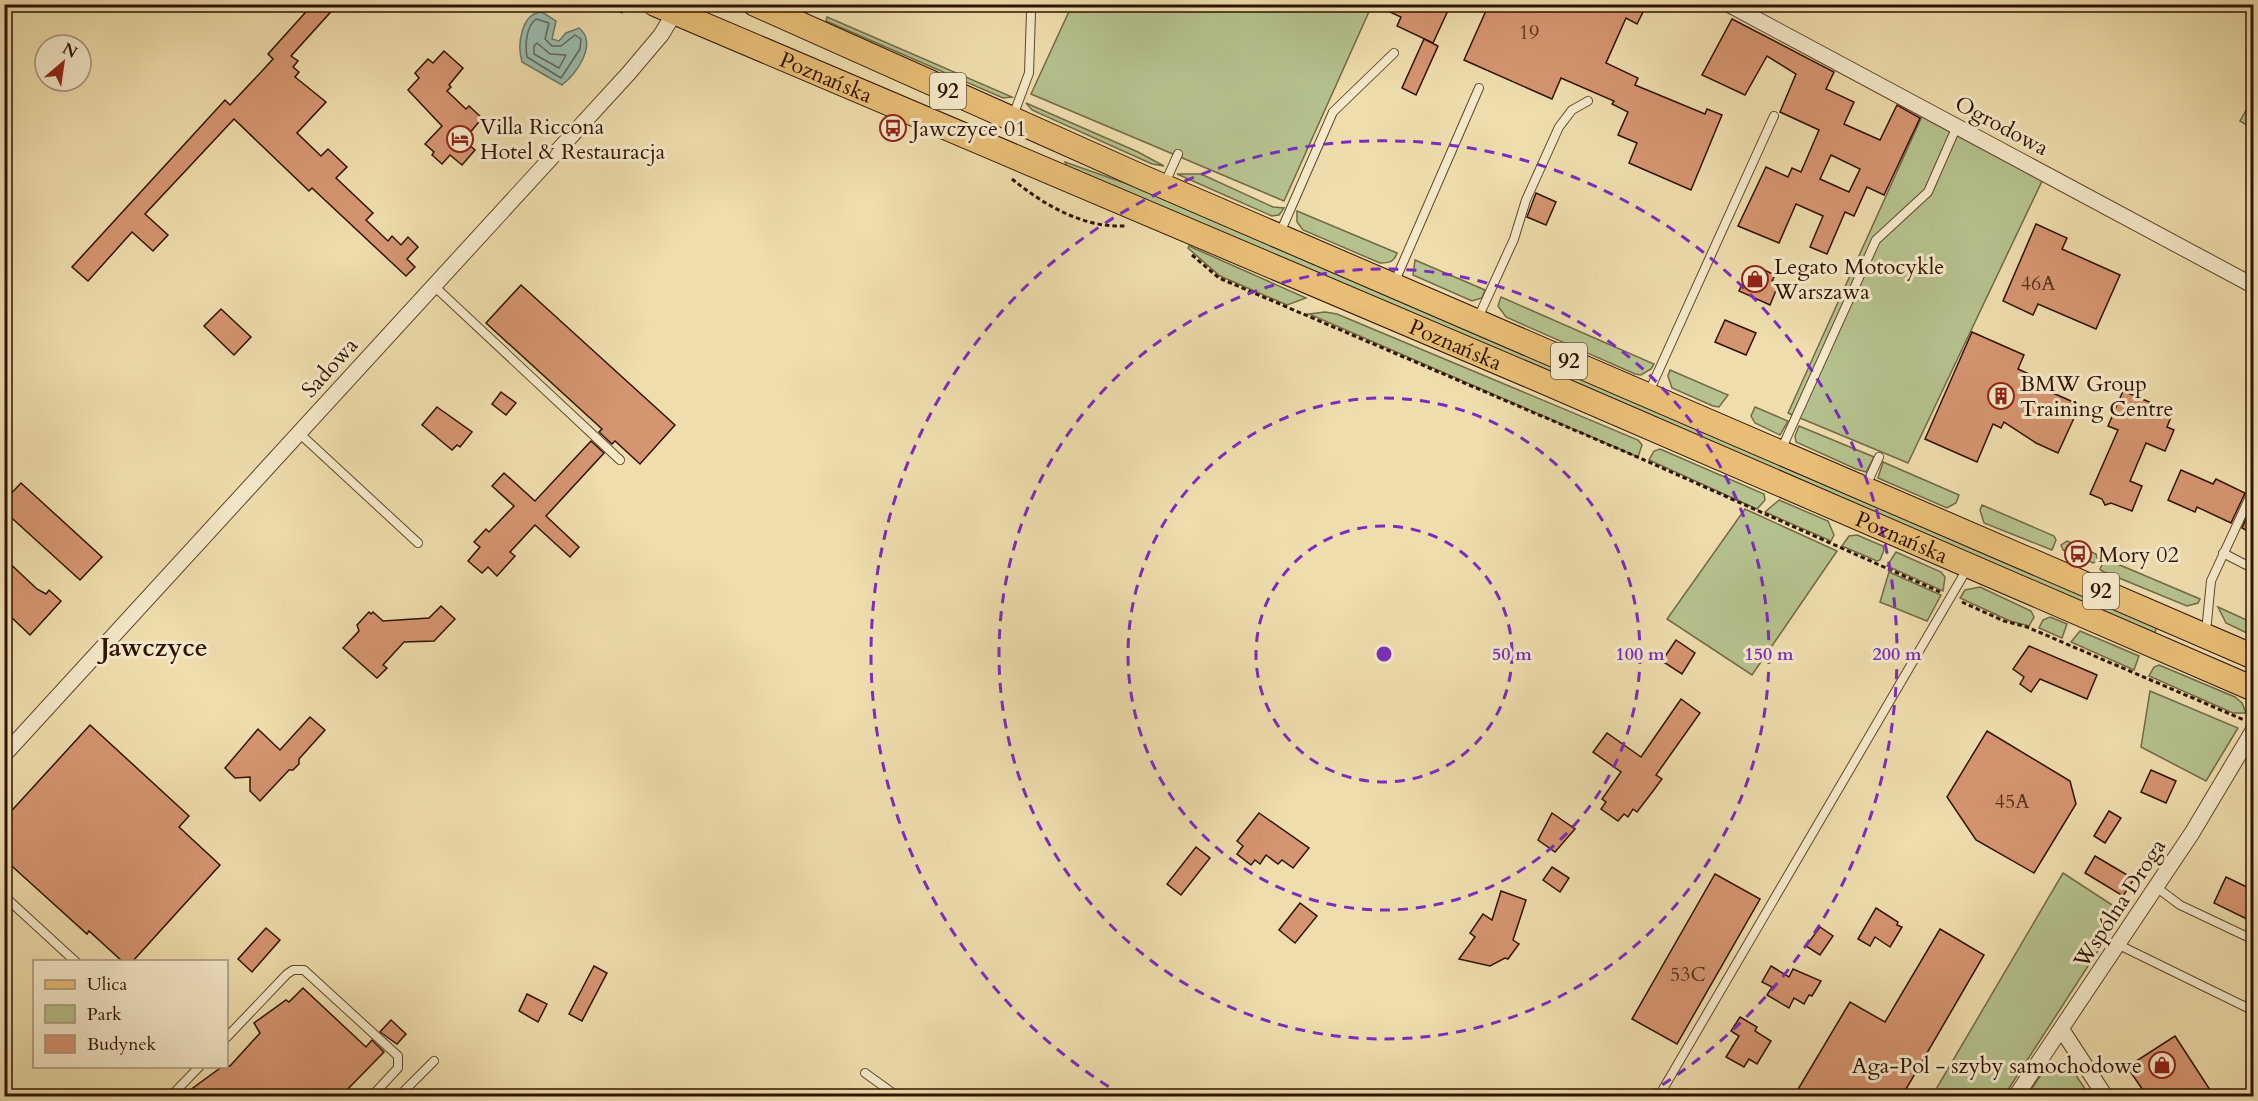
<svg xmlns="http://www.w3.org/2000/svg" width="2258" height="1101" viewBox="0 0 2258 1101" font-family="Cardo,serif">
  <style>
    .green { fill: #b5c28d; stroke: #726a46; stroke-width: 1.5 }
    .water { fill: #9abbad; stroke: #6f7868; stroke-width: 1.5 }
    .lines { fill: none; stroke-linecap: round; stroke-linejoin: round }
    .shore { stroke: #646756; stroke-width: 1.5 }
    .building { fill: #d69571; stroke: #2f1300; stroke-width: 1.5; fill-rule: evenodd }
    .service-casing { stroke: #5f462b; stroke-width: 10 }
    .minor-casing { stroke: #5f462b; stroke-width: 17 }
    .primary-casing { stroke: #2f1300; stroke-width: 26 }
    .path { stroke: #2f1300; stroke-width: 3; stroke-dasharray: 4.5 3; stroke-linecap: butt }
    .service { stroke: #f5e9ca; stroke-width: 8 }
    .minor { stroke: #f5e9ca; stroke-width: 15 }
    .primary { stroke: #e8be76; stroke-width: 24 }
    .ring { fill: none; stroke: #7b2cbf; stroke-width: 3; stroke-dasharray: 10 8 }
    .labels { text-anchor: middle; stroke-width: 6; stroke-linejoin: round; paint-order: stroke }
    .number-label { font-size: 20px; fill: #59341c }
    .shield { fill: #f5e9ca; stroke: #6a533d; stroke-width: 1.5 }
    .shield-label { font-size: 21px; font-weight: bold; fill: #2f1300 }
    .street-label { font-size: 22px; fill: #2f1300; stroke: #f5e9ca }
    .poi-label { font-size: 22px; fill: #2f1300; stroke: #f5e9ca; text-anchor: start }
    .quarter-label { font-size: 26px; font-weight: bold; fill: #2f1300; stroke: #f5e9ca }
    .centre { fill: #7b2cbf; stroke: #f5e9ca; stroke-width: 3 }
    .ring-label { font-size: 18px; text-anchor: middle; font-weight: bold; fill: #7b2cbf; stroke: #f5e9ca; stroke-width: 6; stroke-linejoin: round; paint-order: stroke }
  </style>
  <rect width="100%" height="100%" fill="#efddad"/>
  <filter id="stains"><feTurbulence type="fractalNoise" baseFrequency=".00333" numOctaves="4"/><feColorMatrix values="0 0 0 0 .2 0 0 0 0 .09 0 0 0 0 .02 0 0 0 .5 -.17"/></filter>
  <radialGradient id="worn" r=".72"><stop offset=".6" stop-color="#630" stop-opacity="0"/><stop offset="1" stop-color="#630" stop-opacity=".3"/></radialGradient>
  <g class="green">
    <polygon points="1072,5 1372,5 1284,201 1031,94"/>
    <polygon points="827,17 1012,97 1003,98 826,21"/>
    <polygon points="2253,98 2253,129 2240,121"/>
    <polygon points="1026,103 1138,152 1164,166 1152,164 1032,110"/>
    <polygon points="1923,114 2043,179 1908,463 1788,413"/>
    <polygon points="1065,162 1133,186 2157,627 2153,637 1067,167"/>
    <polygon points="1177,174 1201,174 1273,207 1284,208 1279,215 1272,216"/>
    <path d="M 1297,211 L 1397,253 C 1394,262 1389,263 1380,263 L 1303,230 L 1297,222 Z"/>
    <polygon points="1189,246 1306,298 1287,305 1220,276 1188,248"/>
    <polygon points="1415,260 1485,290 1482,298 1472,301 1413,275"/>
    <polygon points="1501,297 1654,364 1651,369 1641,375 1635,374 1506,317 1498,306"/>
    <polygon points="1325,312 1337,314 1638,440 1642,445 1638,457 1309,314"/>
    <polygon points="1670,370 1728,395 1719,407 1713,406 1672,388 1668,376"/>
    <polygon points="1755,407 1788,421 1780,435 1755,423 1751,416"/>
    <polygon points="1799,426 1874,457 1866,472 1856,469 1796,442 1795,436"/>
    <polygon points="1660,449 1764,494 1765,500 1757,509 1649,460 1654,451"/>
    <polygon points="1883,462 1959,495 1956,503 1947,508 1878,478"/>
    <polygon points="1779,500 1828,521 1834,535 1831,541 1765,512"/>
    <polygon points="1982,505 2054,536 2056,540 2052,550 1984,523 1980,510"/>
    <polygon points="1745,509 1837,551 1752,675 1667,619"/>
    <polygon points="1857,535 1883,546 1884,550 1880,560 1877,561 1842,546 1849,536"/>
    <polygon points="2067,541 2096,554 2098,561 2093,563 2083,558 2085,554 2074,549 2071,554 2063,550 2061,545"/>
    <polygon points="1896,552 1941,572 1945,577 1943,591 1887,566"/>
    <polygon points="2108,560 2200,599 2198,603 2187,606 2102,571 2100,569 2104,561"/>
    <polygon points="1889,572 1941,595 1927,621 1880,602"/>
    <polygon points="1980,587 2031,611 2034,617 2029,626 2010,621 1960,598 1965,590"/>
    <polygon points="2218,607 2253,623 2253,636 2226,623"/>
    <polygon points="2050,617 2067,624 2062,638 2039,628 2043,620"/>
    <polygon points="2080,631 2139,656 2134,670 2071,642"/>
    <polygon points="2159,665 2235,697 2242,703 2246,713 2233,713 2149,676 2154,667"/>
    <polygon points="2150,691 2238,728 2206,781 2141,747"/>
    <polygon points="2063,873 2123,912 2004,1096 1932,1096"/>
    <polygon points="2062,1062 2068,1064 2090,1096 2027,1096 2048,1064"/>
  </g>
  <path class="water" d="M 542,12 L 556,21 L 552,39 L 559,41 L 566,33 L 579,28 C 598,43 577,74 562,85 L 522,62 C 517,45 521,13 542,12 Z"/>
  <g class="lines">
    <g class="shore">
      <path d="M 536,19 L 549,23 L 545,39 L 552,46 L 561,46 L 575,35 L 581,39 L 580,49 L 561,78 L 527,57 C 525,46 526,26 536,19 Z"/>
      <polygon points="537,43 550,54 566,55 559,68 534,54 534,46"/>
    </g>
  </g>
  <g class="building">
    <polygon points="313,4 338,4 291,56 298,61 293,67 299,72 295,77 326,102 297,133 321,156 328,149 347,167 336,178 373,213 366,220 388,241 392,236 401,245 408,237 418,247 407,259 415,267 406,276 312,188 309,191 234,119 145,214 168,235 153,251 132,232 88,281 72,267 225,100 230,105 262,71 273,59 268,54"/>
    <polygon points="1373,4 1451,4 1433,43 1397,26 1401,17"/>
    <polygon points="1489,4 1647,4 1637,24 1626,18 1606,63 1638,78 1635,85 1705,114 1707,109 1722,115 1691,190 1629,163 1637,143 1618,135 1628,112 1612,104 1614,101 1561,78 1552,99 1464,60"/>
    <path d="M 1732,19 L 1834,72 L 1826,89 L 1854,102 L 1844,124 L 1880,140 L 1897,105 L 1920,118 L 1884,195 L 1867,187 L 1854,216 L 1845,212 L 1827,254 L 1810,247 L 1823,216 L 1796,204 L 1779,243 L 1738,226 L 1766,167 L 1788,177 L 1792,168 L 1801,172 L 1819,130 L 1780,112 L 1796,74 L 1767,56 L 1745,95 L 1702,75 ZM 1831,155 L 1860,169 L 1849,192 L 1820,179 Z"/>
    <polygon points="1424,39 1438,46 1416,95 1402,88"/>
    <polygon points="444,51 463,68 449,85 451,87 447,91 466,109 469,106 482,118 464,140 475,150 462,165 450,155 442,164 432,155 434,152 425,144 442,126 408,90 419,78 415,73 428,59 433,63"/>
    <polygon points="1536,193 1556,202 1546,225 1527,217"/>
    <polygon points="2036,224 2067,238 2062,249 2120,275 2096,329 2038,304 2033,315 2003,301"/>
    <polygon points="1760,268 1775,275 1772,281 1779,283 1770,305 1739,291 1745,279 1753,282"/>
    <polygon points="521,285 675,425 640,464 615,441 612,444 599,432 602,429 486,323"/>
    <polygon points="221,309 251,337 234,355 204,326"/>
    <polygon points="1725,320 1756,333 1746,355 1715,342"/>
    <polygon points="1972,332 2024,355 2018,369 2040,379 2037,386 2080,405 2058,453 2036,443 2004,422 2001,428 1993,424 1977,462 1925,439"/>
    <polygon points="2123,391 2173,412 2167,427 2174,430 2165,451 2146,443 2130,481 2142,486 2132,511 2111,503 2105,505 2102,499 2090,494 2118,430 2108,426"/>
    <polygon points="501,392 516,403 506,415 492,404"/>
    <polygon points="437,407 472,432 460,447 457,445 452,450 422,425"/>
    <polygon points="591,441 604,453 546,516 579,547 570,557 535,525 510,552 515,556 497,576 488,567 482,573 468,561 480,547 474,542 486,529 489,532 514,506 492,486 504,473 535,501"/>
    <polygon points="2181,470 2213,484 2216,479 2245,493 2231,523 2197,507 2195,512 2168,500"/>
    <polygon points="21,483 102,557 80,580 4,511 4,501"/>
    <polygon points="2253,503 2253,534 2242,528"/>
    <polygon points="5,559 37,589 46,594 49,590 61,601 30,635 11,617 4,623"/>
    <polygon points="441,606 455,619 434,641 404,642 383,665 387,668 377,678 343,648 359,631 357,625 369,612 371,614 373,612 383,621 429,618"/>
    <polygon points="1676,640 1695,653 1682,674 1662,661"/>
    <polygon points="2029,646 2097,675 2087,699 2040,679 2031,692 2020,684 2024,677 2013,669"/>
    <polygon points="1681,699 1700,713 1656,775 1662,779 1653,791 1637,812 1633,809 1628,817 1624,814 1618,821 1601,809 1606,802 1602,799 1621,772 1593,752 1607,733 1641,757"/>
    <polygon points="310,717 325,730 299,759 299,764 293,770 289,770 260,801 250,791 250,777 235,778 225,768 258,729 280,750"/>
    <polygon points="90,725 189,816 179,827 220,865 132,962 123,962 89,931 87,934 4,859 4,819"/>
    <polygon points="1987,731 2070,781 2076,804 2034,873 1976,840 1947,797"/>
    <polygon points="2151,770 2176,781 2166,803 2141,792"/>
    <polygon points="2109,811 2121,818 2105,843 2094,836"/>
    <polygon points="1259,813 1309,848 1293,868 1282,860 1278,864 1266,855 1260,864 1255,860 1251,865 1237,854 1243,846 1237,841"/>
    <polygon points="1552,813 1575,829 1555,852 1538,840"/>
    <polygon points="1196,847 1210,858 1181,895 1167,884"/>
    <polygon points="2095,856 2134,879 2123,896 2085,873"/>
    <polygon points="1552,867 1569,878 1560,892 1543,880"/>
    <polygon points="1715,874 1760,899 1677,1044 1632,1019"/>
    <polygon points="2226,877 2253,890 2253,922 2214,903"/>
    <polygon points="1501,891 1526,900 1513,940 1519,944 1508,959 1505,958 1490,966 1459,959 1475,937 1470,933 1483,914 1492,920"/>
    <polygon points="1300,903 1317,916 1295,943 1279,930"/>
    <polygon points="1876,908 1898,922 1897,925 1902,927 1890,947 1875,937 1870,946 1858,939"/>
    <polygon points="1820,927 1833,936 1820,955 1806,946"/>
    <polygon points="266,928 280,940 252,972 238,959"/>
    <polygon points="1940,929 1984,955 1902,1096 1794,1096 1850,1002 1885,1022"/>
    <polygon points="594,966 607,973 582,1021 569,1014"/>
    <polygon points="1771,966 1789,977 1793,969 1821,981 1812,996 1809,995 1804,1004 1794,998 1789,1008 1767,995 1772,987 1762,982"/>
    <polygon points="303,988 366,1047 372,1040 384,1052 341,1096 182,1096 223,1066 230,1066 260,1033 254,1023 286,1000 289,1002"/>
    <polygon points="527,994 547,1004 538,1022 519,1011"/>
    <polygon points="1740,1017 1757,1027 1755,1031 1771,1041 1757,1064 1749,1059 1744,1067 1726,1057 1739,1036 1731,1031"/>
    <polygon points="391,1020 406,1034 397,1044 380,1032"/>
    <polygon points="2175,1036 2214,1096 2147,1096 2127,1067"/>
  </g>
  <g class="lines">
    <defs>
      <g id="service">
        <polyline points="1013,116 1029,73 1031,13"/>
        <polyline points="1165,183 1178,154"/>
        <polyline points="1280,233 1333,112 1394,53"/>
        <polyline points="1395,281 1479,88"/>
        <polyline points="434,286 620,460"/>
        <polyline points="1478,318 1514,239 1526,200 1559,127 1572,110 1588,101"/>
        <polyline points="1648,394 1774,116"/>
        <polyline points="299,433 418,543"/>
        <polyline points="1781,450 1876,240 1928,192 1957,126"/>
        <polyline points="1866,486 1879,457"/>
        <polyline points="2223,553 2254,569"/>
        <polyline points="2206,632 2211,581 2254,488"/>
        <polyline points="2156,887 2180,905 2254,940"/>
        <polyline points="4,896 76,962"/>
        <polyline points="2119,945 2254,1011"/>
        <polyline points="226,1038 287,974 293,970 304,970 398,1056 398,1068 372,1096"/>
        <polyline points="865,1073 897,1096"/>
        <polyline points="171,1096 200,1066"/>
        <polyline points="399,1096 434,1061"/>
        <polyline points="1659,1096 1967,569"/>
      </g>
      <g id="minor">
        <polyline points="1728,4 2254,286"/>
        <polyline points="4,755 628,74 661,35 678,7"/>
        <polyline points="2062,1030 2105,1096"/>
        <polyline points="2016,1096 2192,833 2254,729"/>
      </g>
      <g id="primary">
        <path id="s1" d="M 655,4 L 1533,377 L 2254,689"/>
        <polyline points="755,4 1142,177 2254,657"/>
      </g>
    </defs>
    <use href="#service" class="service-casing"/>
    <use href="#minor" class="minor-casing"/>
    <use href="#primary" class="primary-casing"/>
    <g class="path">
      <polyline points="598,4 623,12"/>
      <path d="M 1012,179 C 1044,205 1083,228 1125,226"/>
      <polyline points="1192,255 1219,278 1642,459 1940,592"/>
      <polyline points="1962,602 2004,621 2027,627 2244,720"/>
    </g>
    <use href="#service" class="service"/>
    <use href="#minor" class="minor"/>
    <use href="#primary" class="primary"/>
  </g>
  <g class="ring">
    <circle cx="1384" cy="654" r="128"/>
    <circle cx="1384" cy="654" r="256"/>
    <circle cx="1384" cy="654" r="385"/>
    <path d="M1124 1096A513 513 0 1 1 1644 1096"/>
  </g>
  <defs>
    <symbol id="bus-ring" viewBox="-11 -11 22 22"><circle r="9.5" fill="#f5e9ca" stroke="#8f2418" stroke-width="1.5"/><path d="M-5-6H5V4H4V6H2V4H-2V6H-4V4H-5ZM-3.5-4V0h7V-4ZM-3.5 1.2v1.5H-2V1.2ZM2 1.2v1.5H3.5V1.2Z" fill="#8f2418"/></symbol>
    <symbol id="hotel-ring" viewBox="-11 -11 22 22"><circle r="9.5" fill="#f5e9ca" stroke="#8f2418" stroke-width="1.5"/><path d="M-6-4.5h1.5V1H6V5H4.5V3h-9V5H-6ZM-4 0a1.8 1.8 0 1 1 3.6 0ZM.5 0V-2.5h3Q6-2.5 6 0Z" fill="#8f2418"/></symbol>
    <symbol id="shop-ring" viewBox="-11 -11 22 22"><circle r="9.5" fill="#f5e9ca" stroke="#8f2418" stroke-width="1.5"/><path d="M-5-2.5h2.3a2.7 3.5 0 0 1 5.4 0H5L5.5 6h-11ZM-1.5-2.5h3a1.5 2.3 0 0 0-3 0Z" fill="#8f2418"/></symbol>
    <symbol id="building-ring" viewBox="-11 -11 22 22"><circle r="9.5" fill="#f5e9ca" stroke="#8f2418" stroke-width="1.5"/><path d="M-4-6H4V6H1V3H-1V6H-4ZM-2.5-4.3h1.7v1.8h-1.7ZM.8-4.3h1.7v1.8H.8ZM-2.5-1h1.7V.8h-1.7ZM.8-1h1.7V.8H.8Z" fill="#8f2418"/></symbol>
  </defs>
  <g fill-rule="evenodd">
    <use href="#bus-ring" x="878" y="113" width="30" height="30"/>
    <use href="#hotel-ring" x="445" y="124" width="30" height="30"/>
    <use href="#shop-ring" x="1740" y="264" width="30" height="30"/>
    <use href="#building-ring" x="1986" y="381" width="30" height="30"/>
    <use href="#bus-ring" x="2063" y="539" width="30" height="30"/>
    <use href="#shop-ring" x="2147" y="1050" width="30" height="30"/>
  </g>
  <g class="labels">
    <g class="number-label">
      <text x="1529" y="39">19</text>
      <text x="2038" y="290">46A</text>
      <text x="2012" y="808">45A</text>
      <text x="1688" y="981">53C</text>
    </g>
    <g class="shield">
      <rect x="930" y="73" width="36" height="36" rx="4.5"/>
      <rect x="1551" y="343" width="36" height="36" rx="4.5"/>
      <rect x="2083" y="573" width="36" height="36" rx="4.5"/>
    </g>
    <g class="shield-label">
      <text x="948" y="98">92</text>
      <text x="1569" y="368">92</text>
      <text x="2101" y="598">92</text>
    </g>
    <g class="street-label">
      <text dy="8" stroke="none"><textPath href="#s1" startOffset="186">Poznańska</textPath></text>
      <text transform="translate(2002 125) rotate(28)" y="8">Ogrodowa</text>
      <text dy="8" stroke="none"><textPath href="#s1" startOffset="870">Poznańska</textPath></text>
      <text transform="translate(329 367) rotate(-48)" y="8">Sadowa</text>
      <text dy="8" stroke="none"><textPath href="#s1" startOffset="1356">Poznańska</textPath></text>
      <text transform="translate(2119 903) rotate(-57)" y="8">Wspólna Droga</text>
    </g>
    <g class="poi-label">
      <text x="480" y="134">Villa Riccona<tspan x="480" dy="25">Hotel &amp; Restauracja</tspan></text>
      <text x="912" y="136">Jawczyce 01</text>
      <text x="1774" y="274">Legato Motocykle<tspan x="1774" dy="25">Warszawa</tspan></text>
      <text x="2020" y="391">BMW Group<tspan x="2020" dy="25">Training Centre</tspan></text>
      <text x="2098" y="562">Mory 02</text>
      <text x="2142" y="1073" text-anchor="end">Aga-Pol - szyby samochodowe</text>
    </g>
    <g class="quarter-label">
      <text x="154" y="656">Jawczyce</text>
    </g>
  </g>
  <circle cx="1384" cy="654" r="9" class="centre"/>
  <g class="ring-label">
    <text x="1512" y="660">50 m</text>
    <text x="1640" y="660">100 m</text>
    <text x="1769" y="660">150 m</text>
    <text x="1897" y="660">200 m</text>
  </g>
  <rect width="2258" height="1101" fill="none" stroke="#efddad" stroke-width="24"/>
  <rect x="6" y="6" width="2246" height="1089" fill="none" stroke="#2f1300" stroke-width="3"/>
  <rect x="12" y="12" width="2234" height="1077" fill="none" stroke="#2f1300" stroke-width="1.5"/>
  <rect x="33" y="960" width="195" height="108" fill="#f5e9ca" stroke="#a69379" stroke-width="1.5"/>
  <rect x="45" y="980" width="30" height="9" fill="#e8be76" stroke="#a69379" stroke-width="1.5"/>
  <text x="87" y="990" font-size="18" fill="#2f1300">Ulica</text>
  <rect x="45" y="1005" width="30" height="18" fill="#b5c28d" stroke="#a69379" stroke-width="1.5"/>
  <text x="87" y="1020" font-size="18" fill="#2f1300">Park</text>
  <rect x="45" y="1035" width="30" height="18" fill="#d69571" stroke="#a69379" stroke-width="1.5"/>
  <text x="87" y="1050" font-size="18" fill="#2f1300">Budynek</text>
  <g transform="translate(63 63) rotate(29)"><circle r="28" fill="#f5e9ca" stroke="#a69379" stroke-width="1.5"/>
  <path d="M0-4.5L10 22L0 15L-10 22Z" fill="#8f2418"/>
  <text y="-9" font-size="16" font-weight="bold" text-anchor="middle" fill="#2f1300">N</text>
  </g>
  <rect width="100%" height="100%" filter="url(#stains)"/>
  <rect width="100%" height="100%" fill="url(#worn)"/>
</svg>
